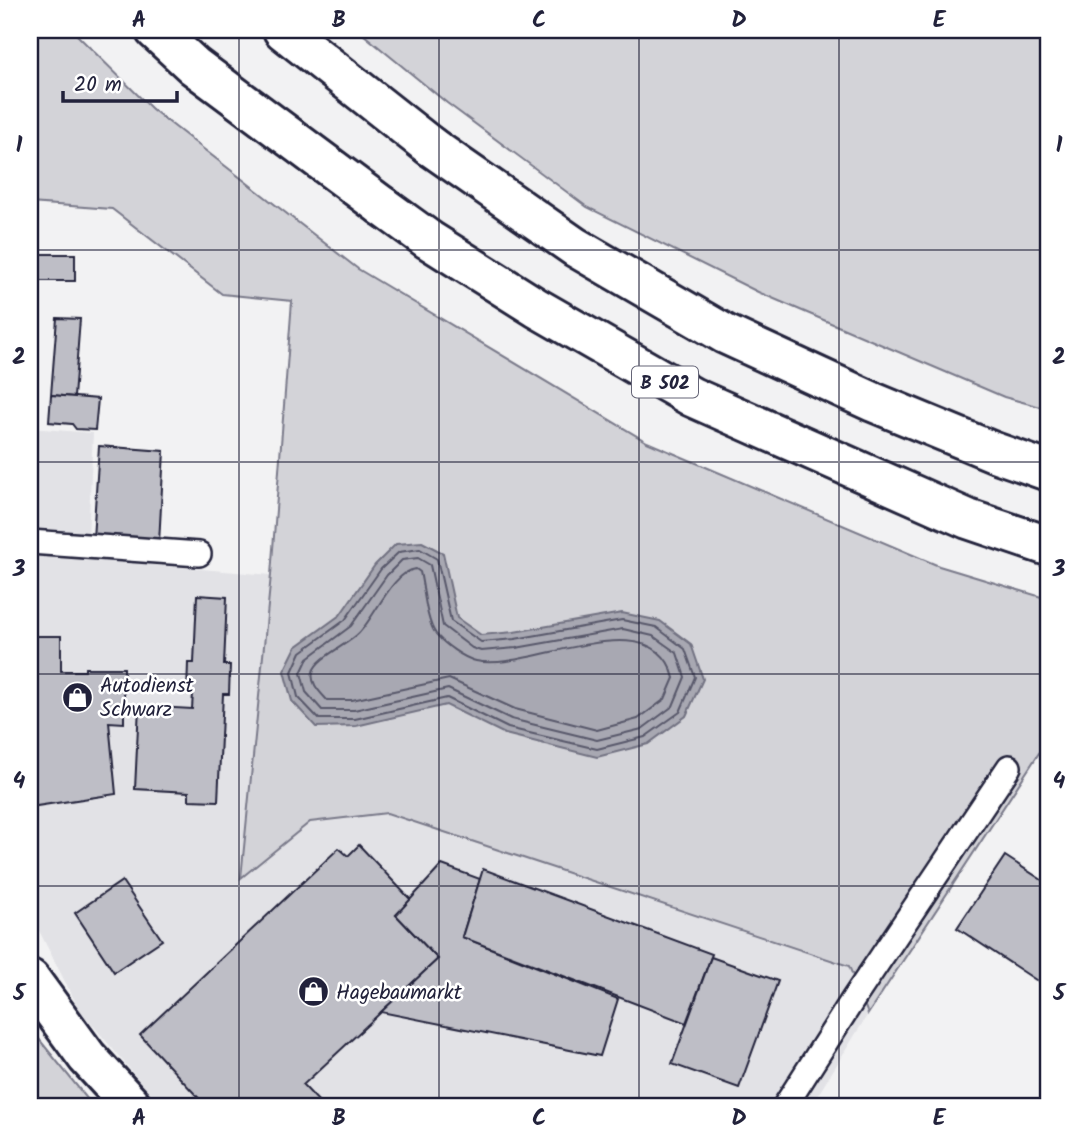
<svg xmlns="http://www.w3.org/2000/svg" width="1078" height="1136" viewBox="0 0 1078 1136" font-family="Kalam,sans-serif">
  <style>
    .built { fill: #e2e2e6 }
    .green { fill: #d3d3d8; stroke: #7a7a8a; stroke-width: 2 }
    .water { fill: #a8a8b2; stroke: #727282; stroke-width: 2 }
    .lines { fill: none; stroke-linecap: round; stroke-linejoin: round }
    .shore { stroke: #58586b; stroke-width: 2 }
    .building { fill: #bebec6; stroke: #22223b; stroke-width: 2 }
    .service-casing { stroke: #22223b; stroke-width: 28 }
    .secondary-casing { stroke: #22223b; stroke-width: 44 }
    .primary-casing { stroke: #22223b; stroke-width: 44 }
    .trunk-casing { stroke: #22223b; stroke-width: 44 }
    .service { stroke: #fff; stroke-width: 23 }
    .secondary { stroke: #fff; stroke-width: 38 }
    .primary { stroke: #fff; stroke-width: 38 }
    .trunk { stroke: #fff; stroke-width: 38 }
    .grid { fill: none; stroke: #22223b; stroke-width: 2; stroke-opacity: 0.55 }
    .labels { text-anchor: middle; stroke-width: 5; stroke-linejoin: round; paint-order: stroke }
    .shield { fill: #fff; stroke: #646476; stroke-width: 2 }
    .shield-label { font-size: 19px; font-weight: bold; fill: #22223b }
    .poi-label { font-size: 21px; fill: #22223b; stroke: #fff; text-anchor: start }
    .neatline { fill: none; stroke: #22223b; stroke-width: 2.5 }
    .grid-label { font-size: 23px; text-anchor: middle; font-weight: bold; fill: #22223b }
  </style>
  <rect width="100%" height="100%" fill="#f2f2f3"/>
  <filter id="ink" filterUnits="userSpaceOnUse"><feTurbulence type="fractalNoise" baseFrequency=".0143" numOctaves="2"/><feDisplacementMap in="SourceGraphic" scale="14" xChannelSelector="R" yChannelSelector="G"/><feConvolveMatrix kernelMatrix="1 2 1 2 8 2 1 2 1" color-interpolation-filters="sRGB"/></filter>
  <g filter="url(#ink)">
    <polygon class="built" points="30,428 93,433 87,559 271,575 241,877 310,822 387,813 849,966 868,1014 811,1106 161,1106 79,1009 30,913"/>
    <g class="green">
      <polygon points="30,30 72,30 152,109 358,269 647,442 939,566 1048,599 1048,760 1039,753 868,1014 849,966 387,813 310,822 241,878 271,575 292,301 222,294 112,209 30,203"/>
      <polygon points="358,30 1048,30 1048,409 1004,397 758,292 587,207 447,103"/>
      <polygon points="30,1028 93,1106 30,1106"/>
    </g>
    <polygon class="water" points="422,542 443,553 457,618 481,635 514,632 622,613 660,621 691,644 703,679 686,716 648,744 597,757 505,734 446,705 356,726 316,727 292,701 284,671 296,647 340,615 375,565 396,544"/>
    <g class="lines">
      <g class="shore">
        <polygon points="420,549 437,559 451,621 481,642 515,639 622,620 656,627 685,649 695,677 680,712 645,737 597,749 508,728 447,698 355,719 319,719 298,697 292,672 301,652 345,620 381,569 399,552"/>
        <polygon points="418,558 430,565 443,626 472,648 481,651 516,648 623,629 653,636 677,653 685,677 673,706 642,729 597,740 511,719 448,689 354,710 322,710 306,692 301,673 308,658 351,626 387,575 402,560"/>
        <path d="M 416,569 L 420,572 C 424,588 426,621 436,634 C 444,644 463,658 476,661 C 528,673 654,599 674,678 L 665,699 L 638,719 L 597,730 L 515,709 L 449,679 L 352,700 L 327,700 C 320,692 310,683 313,672 C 316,658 349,644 359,633 C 375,617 393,571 416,569 Z"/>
      </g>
    </g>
    <g class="building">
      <rect x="30" y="254" width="45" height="27"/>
      <polygon points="57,318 80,319 74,397 51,395"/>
      <polygon points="51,395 98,399 95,430 76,429 72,424 49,422"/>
      <polygon points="99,446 164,451 159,543 93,539"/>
      <polygon points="197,595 227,597 224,665 230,665 229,694 223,694 218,801 189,800 189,792 135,789 139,706 192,709 193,693 187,693 188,663 194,663"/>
      <polygon points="30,636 61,636 61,671 85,671 85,668 124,668 124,723 109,722 116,794 30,807"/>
      <polygon points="359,845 411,900 396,915 438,959 303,1085 323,1106 206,1106 140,1035 339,848 348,856"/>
      <polygon points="1005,856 1048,884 1048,988 957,928"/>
      <polygon points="442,865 480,879 462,937 618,999 600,1056 381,1012 438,959 396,915"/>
      <polygon points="483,869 712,954 686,1023 462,937"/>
      <polygon points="122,881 162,940 114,972 75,913"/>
      <polygon points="711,957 778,981 739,1088 672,1064"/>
    </g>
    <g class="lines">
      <defs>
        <g id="service">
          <polyline points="30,542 199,554"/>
          <polyline points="785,1106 854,998 1009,767"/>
        </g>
        <polyline id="secondary" points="30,979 87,1057 132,1106"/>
        <g id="primary">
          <polyline points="155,30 194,66 382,206"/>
          <polyline points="283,30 430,146"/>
        </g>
        <g id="trunk">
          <polyline points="430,146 575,247 725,334 873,402 994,452 1048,471"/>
          <polyline points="382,206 429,240 537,308 692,397 968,519 1048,546"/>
        </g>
      </defs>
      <use href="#service" class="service-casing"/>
      <use href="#secondary" class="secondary-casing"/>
      <use href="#primary" class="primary-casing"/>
      <use href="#trunk" class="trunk-casing"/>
      <use href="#service" class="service"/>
      <use href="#secondary" class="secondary"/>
      <use href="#primary" class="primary"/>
      <use href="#trunk" class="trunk"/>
    </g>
  </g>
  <path class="grid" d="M 239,30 L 239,1106M 439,30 L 439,1106M 639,30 L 639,1106M 839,30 L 839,1106M 30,250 L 1048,250M 30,462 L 1048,462M 30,674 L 1048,674M 30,886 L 1048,886"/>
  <defs>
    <symbol id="shop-disc" viewBox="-11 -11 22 22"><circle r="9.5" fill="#22223b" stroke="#fff"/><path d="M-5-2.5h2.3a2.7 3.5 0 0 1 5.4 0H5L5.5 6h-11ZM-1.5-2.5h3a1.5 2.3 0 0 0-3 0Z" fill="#fff"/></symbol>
  </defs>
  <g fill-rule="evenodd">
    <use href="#shop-disc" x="60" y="680" width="35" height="35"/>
    <use href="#shop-disc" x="296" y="974" width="35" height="35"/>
  </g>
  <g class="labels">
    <rect class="shield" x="632" y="366.5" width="66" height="31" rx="5"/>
    <g class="shield-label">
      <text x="665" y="389">B 502</text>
    </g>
    <g class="poi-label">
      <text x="100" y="692">Autodienst<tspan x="100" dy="24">Schwarz</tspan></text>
      <text x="336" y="999">Hagebaumarkt</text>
    </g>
  </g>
  <rect width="1078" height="1136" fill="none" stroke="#fff" stroke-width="77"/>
  <path d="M63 91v10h114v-10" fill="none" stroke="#22223b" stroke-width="3.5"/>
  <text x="74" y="91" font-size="21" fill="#22223b" stroke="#ffffff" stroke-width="5" paint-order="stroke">20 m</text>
  <rect x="38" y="38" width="1002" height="1060" class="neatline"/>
  <g class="grid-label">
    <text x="139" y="27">A</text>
    <text x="339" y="27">B</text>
    <text x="539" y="27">C</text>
    <text x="739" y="27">D</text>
    <text x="939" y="27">E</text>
    <text x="19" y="152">1</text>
    <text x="1059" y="152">1</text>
    <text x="19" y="364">2</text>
    <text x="1059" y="364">2</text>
    <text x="19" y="576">3</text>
    <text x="1059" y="576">3</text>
    <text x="19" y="788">4</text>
    <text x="1059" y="788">4</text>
    <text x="19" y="1000">5</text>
    <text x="1059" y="1000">5</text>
    <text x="139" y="1125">A</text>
    <text x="339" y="1125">B</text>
    <text x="539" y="1125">C</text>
    <text x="739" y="1125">D</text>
    <text x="939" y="1125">E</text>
  </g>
</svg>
